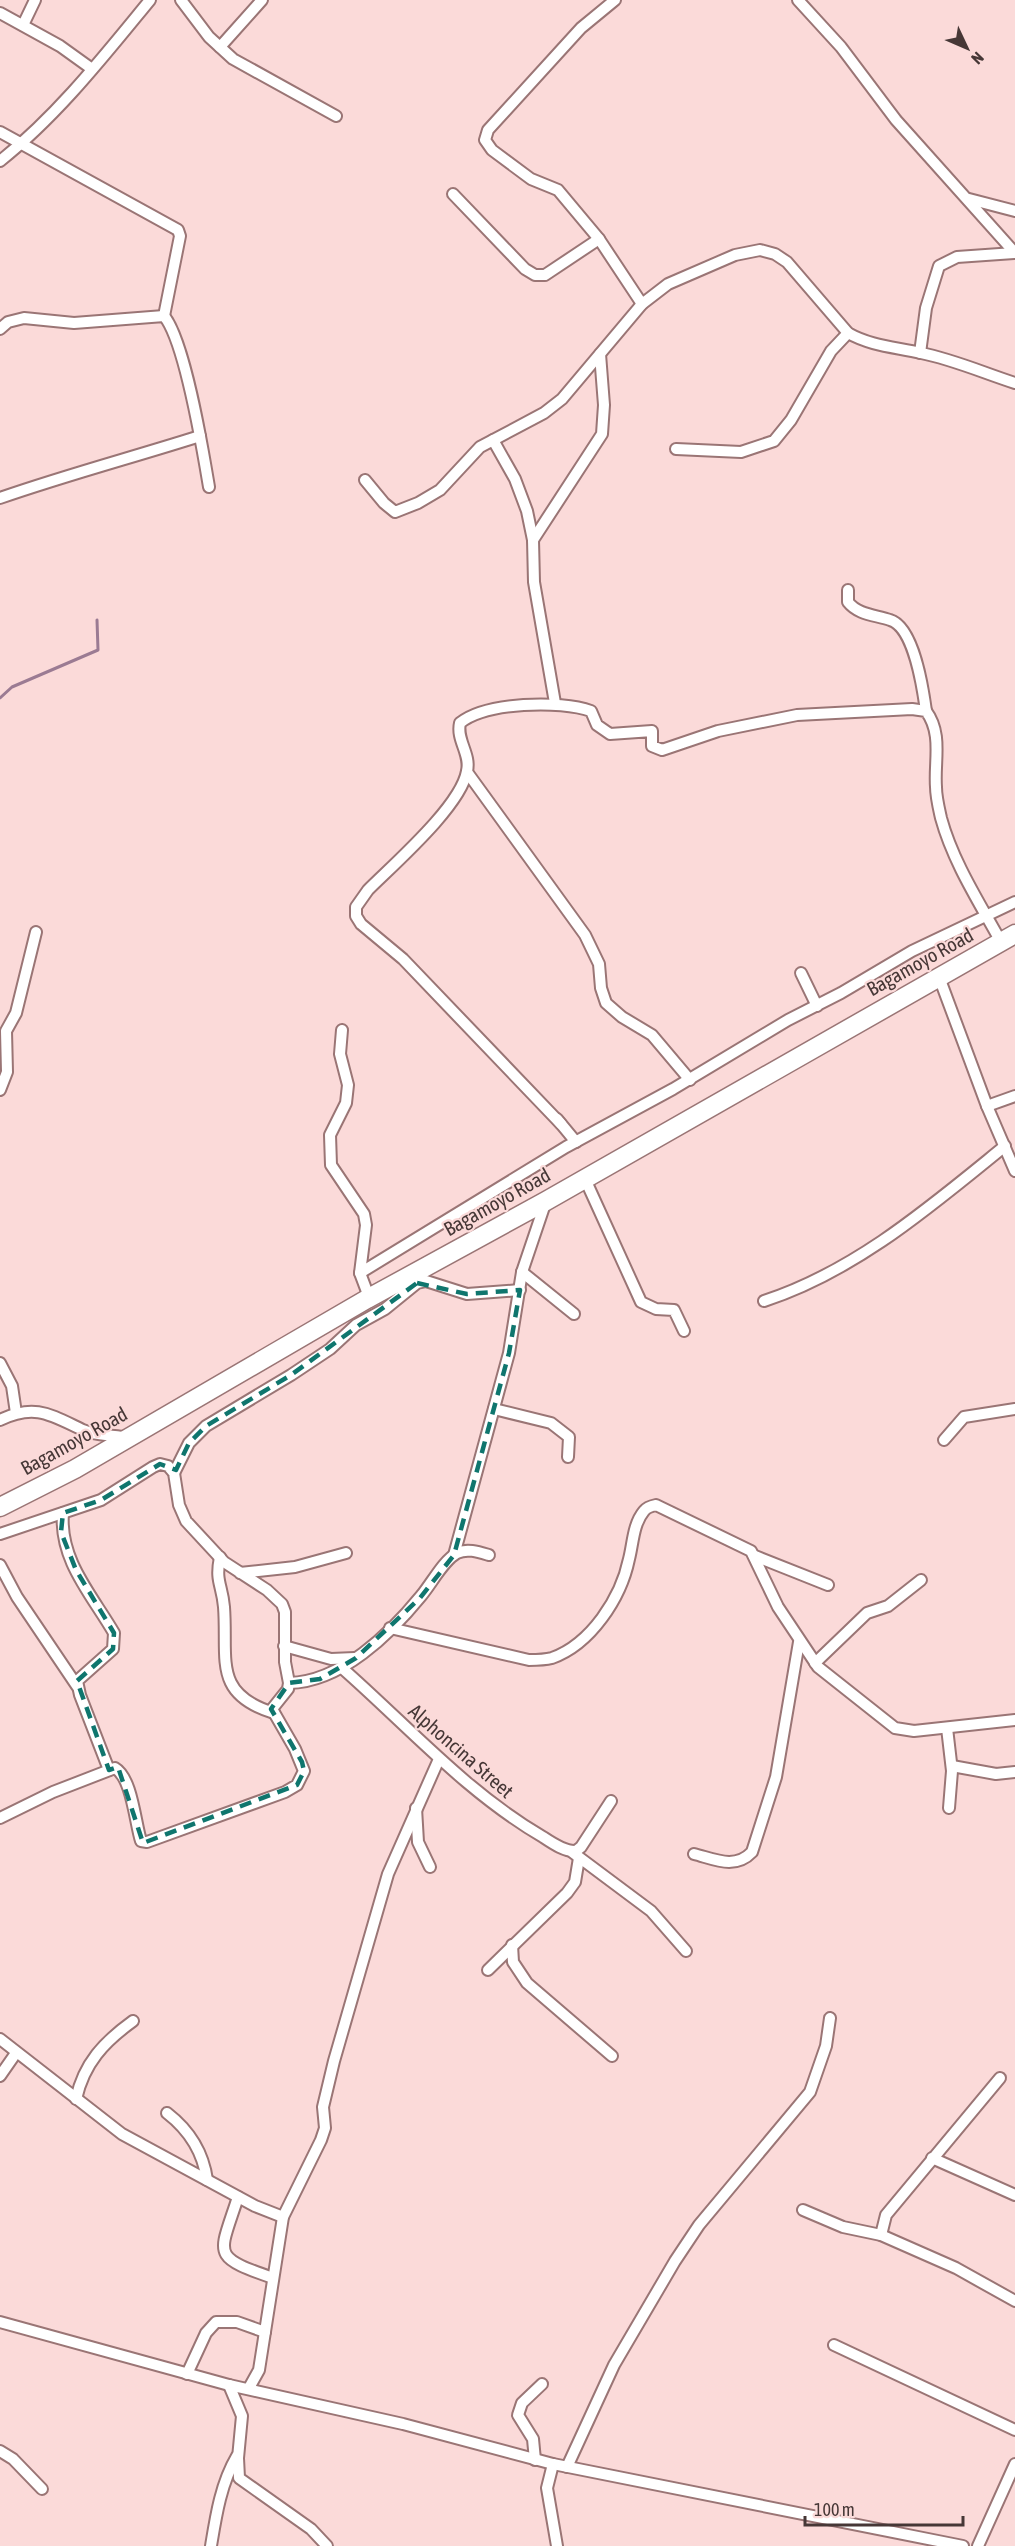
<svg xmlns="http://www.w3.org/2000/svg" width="1015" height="2546" viewBox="0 0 1015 2546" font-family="'Asap Condensed',sans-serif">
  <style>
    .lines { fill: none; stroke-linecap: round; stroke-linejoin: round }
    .stream { stroke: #9b7b93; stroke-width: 3 }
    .minor-casing { stroke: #9a7575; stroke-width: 14 }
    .trunk-casing { stroke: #9a7575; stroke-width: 21 }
    .minor { stroke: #fff; stroke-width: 10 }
    .trunk { stroke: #fff; stroke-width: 18 }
    .marked { fill: none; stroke: #0f766e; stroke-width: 4.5; stroke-dasharray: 12 8; stroke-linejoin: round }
    .labels { text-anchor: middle; stroke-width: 4.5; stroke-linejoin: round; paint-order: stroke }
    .street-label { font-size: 20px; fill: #463736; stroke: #fbdad9 }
  </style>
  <rect width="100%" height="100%" fill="#fbdad9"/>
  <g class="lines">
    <polyline class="stream" points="0,698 12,687 98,650 97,620"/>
    <defs>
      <g id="minor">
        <polyline points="181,0 209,37 233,59 336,116"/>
        <polyline points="615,0 581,28 488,130 485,140 492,150 531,179 558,190 599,239 642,304"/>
        <polyline points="798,0 841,47 896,120 1015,253"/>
        <polyline points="0,13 60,46 92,69"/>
        <polyline points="23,25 35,0"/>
        <polyline points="220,47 262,0"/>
        <polyline points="0,132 178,230 180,236 164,316"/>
        <path d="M 0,161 C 57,116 104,56 150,0"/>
        <polyline points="453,194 525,269 535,275 545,275 599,239"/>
        <polyline points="969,199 1015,211"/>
        <path d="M 0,329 L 8,322 L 24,318 L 74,323 L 164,316 C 185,341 203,451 209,487"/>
        <polyline points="920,353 926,308 939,266 957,257 1014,253"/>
        <polyline points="493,440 515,479 527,511 533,540 534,582 555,703"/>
        <polyline points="676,449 741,452 774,441 791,420 831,351 848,333"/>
        <path d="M 365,480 L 384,503 L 395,512 L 418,503 L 440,490 L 480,447 L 544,413 L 562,399 L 642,304 L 668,284 L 735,255 L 760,250 L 775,254 L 787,262 L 848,333 C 871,346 895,347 921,353 C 952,359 984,373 1015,383"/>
        <path d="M 0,498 C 66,475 134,457 200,436"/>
        <polyline points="533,540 602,434 604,405 600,354"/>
        <path d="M 848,590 L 848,602 C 858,615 876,615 890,620 C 914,627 923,689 926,711"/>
        <polyline points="467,772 585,935 599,964 601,988 606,1003 622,1017 652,1035 690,1080"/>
        <polyline points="801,973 817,1006"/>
        <polyline points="939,977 987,1106 1015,1171"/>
        <polyline points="342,1030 340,1054 348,1085 346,1103 330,1135 331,1165 364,1214 366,1225 360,1273 369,1297"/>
        <polyline points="0,1090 7,1072 6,1031 16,1013 36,932"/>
        <polyline points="987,1106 1015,1096"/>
        <polyline points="557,1119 576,1142"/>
        <path d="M 561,1124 L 403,959 L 361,924 L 356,916 L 356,907 L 368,890 C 394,864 461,806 467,771 C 471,754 456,740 460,723 C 486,702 560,700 591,711 L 597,725 L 610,734 L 652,731 L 652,746 L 662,750 L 718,731 L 797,715 L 912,709 L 926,711 C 943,734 934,761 936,787 C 936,797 939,809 941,818 C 953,862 979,902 1001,942"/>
        <polyline points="585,1179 641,1302 656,1309 674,1310 684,1331"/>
        <polyline points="522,1272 574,1314"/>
        <polyline points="360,1273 566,1147 673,1089 788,1020 841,993 912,951 1015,902"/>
        <path d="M 764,1301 C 856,1271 931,1206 1005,1146"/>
        <polyline points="0,1363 12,1386 16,1413"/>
        <polyline points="494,1409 551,1423 569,1437 568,1457"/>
        <path d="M 0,1420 C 35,1403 51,1415 83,1430 C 95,1436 115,1435 129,1438"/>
        <polyline points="944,1440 964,1417 1015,1409"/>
        <polyline points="174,1473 189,1443 206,1426 291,1375 330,1349 356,1325 385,1309 417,1283 426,1281 467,1294 520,1290"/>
        <path d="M 63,1513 C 59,1560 92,1595 114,1633 L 113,1649 L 77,1681 L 80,1695 L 109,1770"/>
        <path d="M 0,1534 L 101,1500 L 153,1467 L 160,1464 L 168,1466 L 174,1473 L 179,1505 L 186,1521 L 224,1562 L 267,1590 L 282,1604 L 285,1612 L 285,1662 L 289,1683 L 288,1689 L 272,1709 L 295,1749 L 304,1771 L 297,1785 L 285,1792 L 147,1842 L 141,1841 C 135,1822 132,1778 115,1768 L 53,1792 L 0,1818"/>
        <polyline points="454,1555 509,1353 522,1272 546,1201"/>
        <polyline points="755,1556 828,1585"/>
        <path d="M 220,1557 C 215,1582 222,1584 224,1607 C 228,1659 212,1694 274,1713"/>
        <polyline points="0,1565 17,1597 77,1686"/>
        <polyline points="240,1573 295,1567 346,1553"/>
        <path d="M 390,1628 L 529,1660 C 536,1660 544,1660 552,1658 C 591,1644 621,1598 629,1559 C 633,1544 633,1524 644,1511 C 647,1507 651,1506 656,1505 L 751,1551 L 778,1607 L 818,1667 L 895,1728 L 914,1731 L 1015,1720"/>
        <polyline points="284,1646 331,1659 355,1658"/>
        <polyline points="815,1663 867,1613 888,1606 921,1580"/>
        <path d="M 342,1668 C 408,1726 466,1792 543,1837 C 552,1843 565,1852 576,1851 L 581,1847 L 611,1801"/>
        <path d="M 289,1683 C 341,1682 390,1634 421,1596 C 432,1583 443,1561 457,1553 C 467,1548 479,1552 489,1555"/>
        <polyline points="947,1728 952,1771 949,1808"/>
        <polyline points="952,1766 996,1774 1015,1772"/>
        <polyline points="416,1808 418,1842 430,1867"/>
        <polyline points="572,1852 651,1911 686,1951"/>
        <path d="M 694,1854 C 714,1859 735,1870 752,1852 L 776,1777 L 799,1642"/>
        <polyline points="512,1945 513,1962 527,1983 612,2056"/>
        <polyline points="488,1970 567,1893 575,1882 579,1858"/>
        <polyline points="0,2039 122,2134 255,2206 283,2217"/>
        <polyline points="0,2076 16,2053"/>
        <path d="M 76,2099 C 84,2063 104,2042 133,2021"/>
        <path d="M 167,2113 C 189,2130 203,2151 207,2180"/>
        <polyline points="932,2158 1015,2195"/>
        <path d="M 238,2197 C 219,2256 210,2256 273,2278"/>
        <polyline points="803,2210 843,2227 881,2235 956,2268 1015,2301"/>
        <polyline points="881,2235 886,2215 1000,2078"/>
        <polyline points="0,2322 229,2385 403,2424 553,2464 963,2546"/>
        <polyline points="834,2345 1015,2430"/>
        <polyline points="187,2374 206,2333 216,2322 237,2322 265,2332"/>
        <polyline points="229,2385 242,2416 238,2458 239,2478 311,2529 327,2546"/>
        <polyline points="249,2388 259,2370 283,2217 321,2140 325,2128 323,2107 334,2061 388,1874 439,1759"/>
        <polyline points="0,2451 13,2459 42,2489"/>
        <polyline points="535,2460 533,2439 518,2415 522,2403 542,2384"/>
        <polyline points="553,2464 547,2488 557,2546"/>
        <polyline points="567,2467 614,2365 675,2261 699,2225 810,2092 826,2046 830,2018"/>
        <path d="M 211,2546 C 216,2515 221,2483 237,2456"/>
        <polyline points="978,2546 1015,2464"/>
      </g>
      <polyline id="trunk" points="0,1507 75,1469 367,1299 546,1201 1015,934"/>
    </defs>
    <use href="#minor" class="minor-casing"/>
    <use href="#trunk" class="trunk-casing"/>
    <use href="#minor" class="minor"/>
    <use href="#trunk" class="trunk"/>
  </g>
  <path class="marked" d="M 417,1283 L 467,1294 L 520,1290 L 509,1353 L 454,1555 L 420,1598 L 356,1658 L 320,1679 L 289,1683 L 271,1709 L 302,1762 L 304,1771 L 297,1785 L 143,1843 L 118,1767 L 109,1770 L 77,1681 L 113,1649 L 114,1633 L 76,1570 L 61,1532 L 63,1513 L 101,1500 L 160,1464 L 176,1470 L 189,1443 L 206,1426 L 291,1375 Z"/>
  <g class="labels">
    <g class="street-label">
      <text transform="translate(920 962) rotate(-29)" y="7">Bagamoyo Road</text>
      <text transform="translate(497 1202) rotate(-29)" y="7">Bagamoyo Road</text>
      <text transform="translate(74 1441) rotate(-29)" y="7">Bagamoyo Road</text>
      <text transform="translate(461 1751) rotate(41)" y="7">Alphoncina Street</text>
    </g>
  </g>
  <g transform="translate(967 48) rotate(134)" stroke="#fbdad9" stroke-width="4.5" paint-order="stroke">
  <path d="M0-4.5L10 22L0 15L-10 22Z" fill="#463736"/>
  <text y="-9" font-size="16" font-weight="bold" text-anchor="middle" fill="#463736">N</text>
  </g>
  <path d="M805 2516v9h158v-9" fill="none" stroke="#463736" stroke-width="3"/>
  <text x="814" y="2516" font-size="18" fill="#463736" stroke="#fbdad9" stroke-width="4.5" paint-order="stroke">100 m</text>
</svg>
